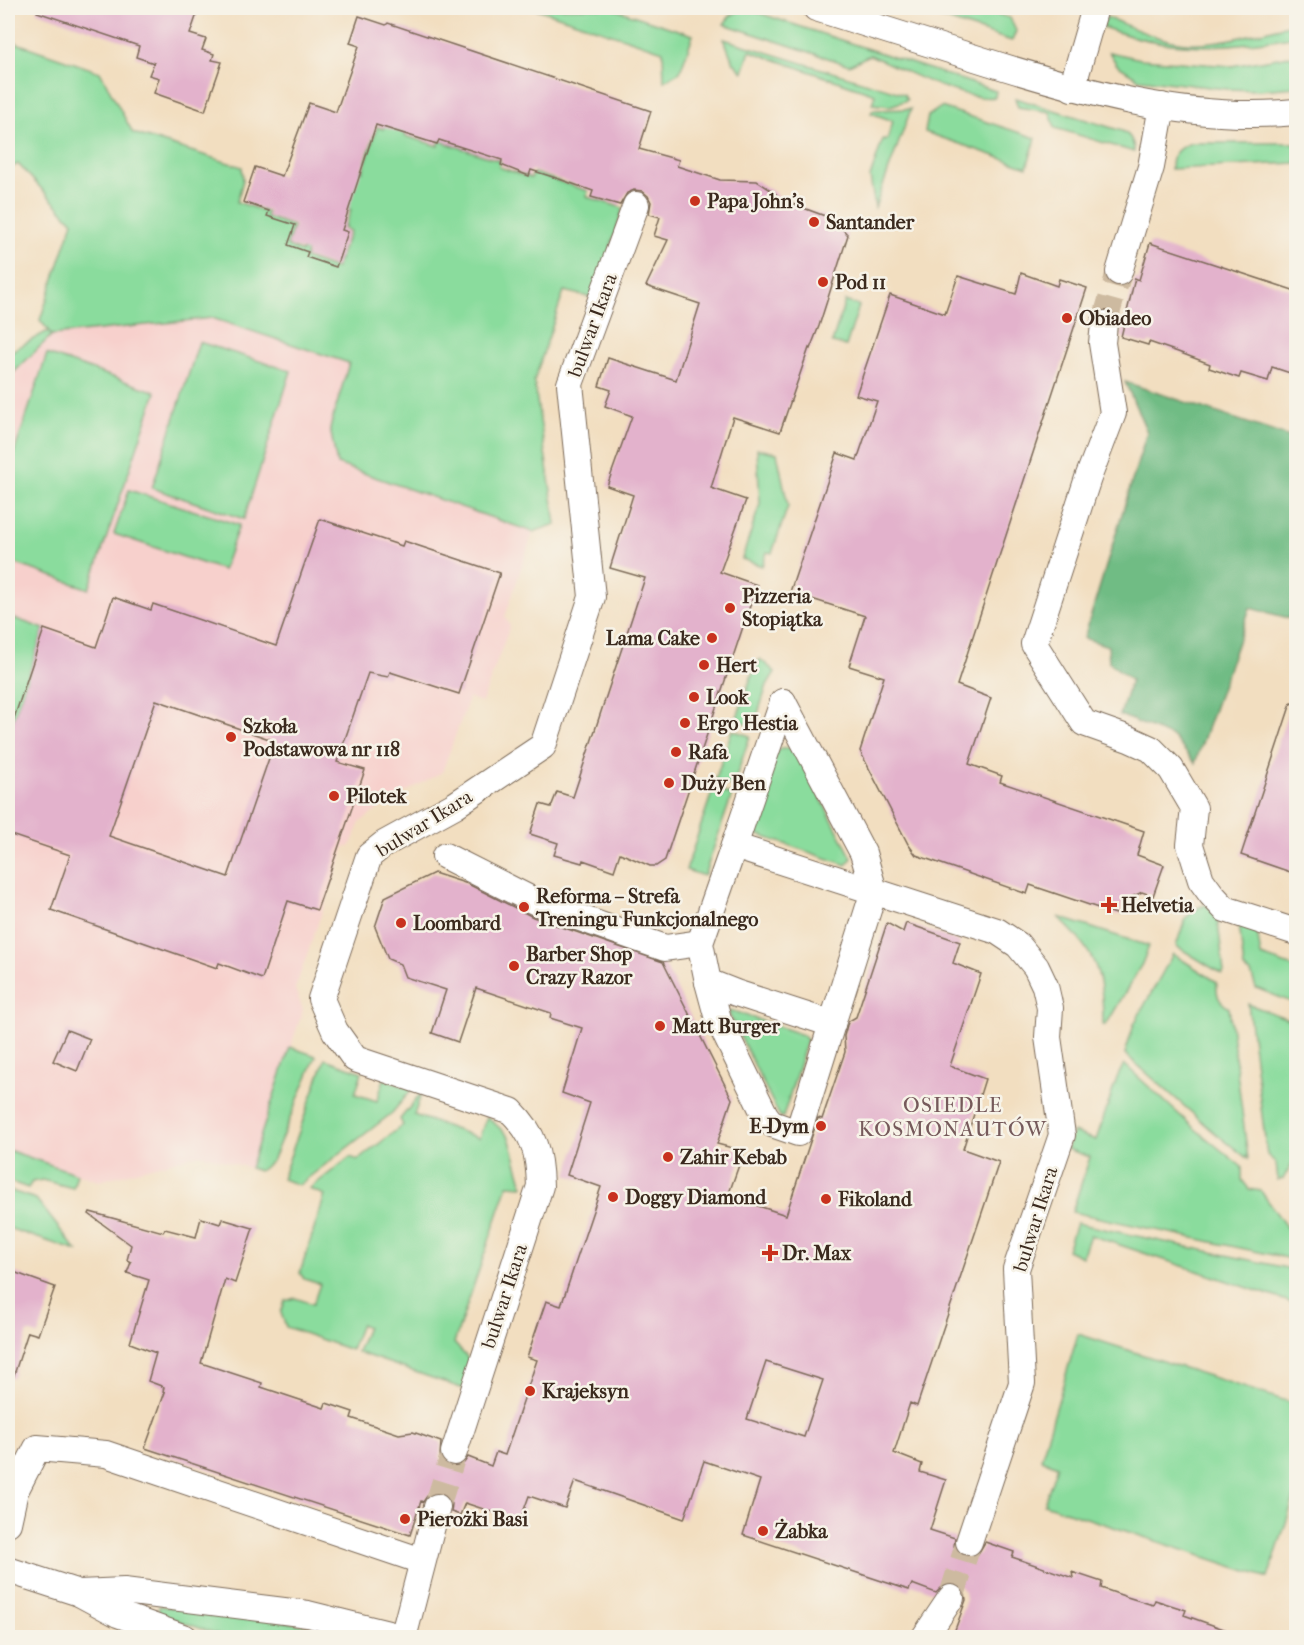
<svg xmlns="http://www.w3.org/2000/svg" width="1304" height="1645" viewBox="0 0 1304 1645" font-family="'IM FELL French Canon',serif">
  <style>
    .built { fill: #f7d0cc }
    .green { fill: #8adc9d; stroke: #62835e; stroke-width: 1.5 }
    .forest { fill: #6fbc84; stroke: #557351; stroke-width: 1.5 }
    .building { fill: #e3b2cc; fill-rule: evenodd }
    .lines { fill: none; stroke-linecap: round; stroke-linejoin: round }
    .street-tunnel { stroke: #cdbaa0; stroke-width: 26; stroke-dasharray: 26 13; stroke-linecap: butt }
    .street-casing { stroke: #7b6957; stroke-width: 28 }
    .street { stroke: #fff; stroke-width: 26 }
    .poi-dot { fill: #c8321e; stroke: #f7f3e8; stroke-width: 2 }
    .labels { text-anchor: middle; stroke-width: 5; stroke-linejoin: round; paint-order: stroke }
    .poi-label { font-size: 20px; font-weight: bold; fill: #3b2a1e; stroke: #f7f3e8; text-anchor: start }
    .street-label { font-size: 20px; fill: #3b2a1e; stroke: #f7f3e8 }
    .neighbourhood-label { font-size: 21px; letter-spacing: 1.5px; fill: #765a5b; stroke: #f7f3e8 }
  </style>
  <rect width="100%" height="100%" fill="#f7f3e8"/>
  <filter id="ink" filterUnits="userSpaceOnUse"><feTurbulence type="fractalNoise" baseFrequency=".0167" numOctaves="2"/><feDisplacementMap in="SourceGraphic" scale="12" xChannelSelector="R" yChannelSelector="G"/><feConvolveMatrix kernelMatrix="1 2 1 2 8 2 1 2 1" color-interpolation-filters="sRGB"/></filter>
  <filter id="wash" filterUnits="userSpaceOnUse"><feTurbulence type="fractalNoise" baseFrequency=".008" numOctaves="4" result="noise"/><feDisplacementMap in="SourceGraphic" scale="24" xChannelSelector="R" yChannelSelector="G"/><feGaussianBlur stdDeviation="1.35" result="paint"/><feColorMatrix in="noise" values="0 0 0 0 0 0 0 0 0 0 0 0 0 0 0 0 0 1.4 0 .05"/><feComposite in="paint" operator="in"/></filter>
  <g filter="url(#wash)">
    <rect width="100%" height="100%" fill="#f2dec0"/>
    <polygon class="built" points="211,318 349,363 330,428 337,464 533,532 505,617 510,626 482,702 469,698 442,772 390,801 360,822 350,847 345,846 295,989 303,1010 250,1168 200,1154 99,1181 8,1150 8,378 52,335"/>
    <g class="green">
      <polygon points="534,8 611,8 693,35 680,72 664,81 663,51"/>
      <polygon points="910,8 978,8 1010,18 1016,31 1012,41"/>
      <path d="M 741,10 L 756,12 L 996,91 L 995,97 C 964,102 899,68 870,55 L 849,65 L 724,24 L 730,16 Z"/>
      <path d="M 1106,17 C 1132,27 1159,41 1186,43 C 1223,45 1262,31 1296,23 L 1296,36 C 1227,48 1171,53 1103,27 Z"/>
      <polygon points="724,39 904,94 907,100 890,106 872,104 875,94 750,51 743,72 733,62"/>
      <polygon points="8,40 100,72 133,133 242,167 243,180 237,202 267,212 266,217 293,226 287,246 302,252 305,246 308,247 305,258 336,269 350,231 344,228 351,210 337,205 345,165 363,171 377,127 383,129 385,124 407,131 405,136 438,146 440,141 500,161 499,167 531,178 534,173 588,191 587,197 623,208 597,290 588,297 564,291 534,381 556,524 533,532 337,464 330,428 349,363 212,318 52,335 8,378 8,353 46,332 51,334 40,320 73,222 18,164 8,169"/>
      <polygon points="1109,52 1141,59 1231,66 1296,55 1296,87 1259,90 1227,89 1139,79 1117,65"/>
      <path d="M 1015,98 L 1122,131 C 1131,135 1134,143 1134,152 L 1055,128 L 1050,112 L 1018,107 Z"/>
      <polygon points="941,107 1036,138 1027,167 925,132 928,116"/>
      <polygon points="911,109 875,207 870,177 883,139 887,140 893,121 871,113 873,110"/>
      <path d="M 1191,143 L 1296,143 L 1296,163 L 1171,169 C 1170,155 1179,147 1191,143 Z"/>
      <polygon points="845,301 859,306 846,346 832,343"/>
      <polygon points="199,342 291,371 244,519 152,488"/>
      <polygon points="47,354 156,392 89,589 8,561 8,471"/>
      <polygon points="757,449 777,453 788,506 772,553 767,552 762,566 742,559 760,504"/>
      <polygon points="129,490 239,525 223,570 114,534"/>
      <polygon points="8,616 44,629 8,736"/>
      <polygon points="760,659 775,672 767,685 754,726 736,720 754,669"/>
      <polygon points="732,730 750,736 733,786 715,781"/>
      <polygon points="788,748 796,751 852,858 846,865 750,832 775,753 781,749"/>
      <polygon points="713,789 732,795 704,876 686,870"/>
      <path d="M 1206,905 L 1217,915 L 1224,972 L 1222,974 L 1176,946 C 1183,927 1184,910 1206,905 Z"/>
      <path d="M 1058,917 L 1149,946 L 1142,964 L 1106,1025 L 1103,1025 C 1103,972 1097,954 1058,917 Z"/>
      <polygon points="1239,923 1257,931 1261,956 1296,968 1296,1004 1256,988 1251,973 1244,969"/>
      <path d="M 1173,954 L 1217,982 C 1216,995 1218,1001 1229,1008 L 1248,1159 L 1215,1133 L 1125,1054 L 1134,1024 Z"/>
      <polygon points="1248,1004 1296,1022 1296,1156 1283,1179 1278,1180 1276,1163 1267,1155"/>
      <polygon points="733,1011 803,1035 807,1040 783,1117 780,1117 728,1012"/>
      <polygon points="290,1047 316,1056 272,1161 259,1171 250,1168"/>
      <polygon points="325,1059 362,1072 355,1094 377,1101 384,1079 412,1089 392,1113 299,1185 282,1179"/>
      <polygon points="1124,1064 1194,1128 1242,1167 1242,1180 1249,1189 1261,1191 1296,1241 1296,1260 1072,1212 1090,1157 1067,1149 1073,1132 1096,1140 1117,1078"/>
      <polygon points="422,1092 414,1115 479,1138 487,1116 509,1137 523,1186 508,1185 454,1343 474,1365 467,1390 357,1352 367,1327 361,1324 351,1350 286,1327 281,1313 285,1301 295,1298 313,1304 320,1284 304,1279 300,1273 325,1195 309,1189 350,1157 358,1160 403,1125 400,1119"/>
      <polygon points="8,1150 77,1174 73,1188 42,1180 32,1182 28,1188 8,1181"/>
      <polygon points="8,1190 36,1199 77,1251 8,1228"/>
      <polygon points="1076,1223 1296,1270 1296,1304 1090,1235 1082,1257 1067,1250"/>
      <polygon points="1078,1334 1296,1404 1296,1492 1268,1578 1044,1504 1057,1466 1041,1459"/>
      <polygon points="159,1606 271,1619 365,1637 226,1637 158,1614"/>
    </g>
    <polygon class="forest" points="1125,382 1296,439 1296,620 1250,608 1195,763 1173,737 1120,715 1131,680 1109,662 1108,646 1084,638 1147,432"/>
    <g id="blocks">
      <g class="building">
        <polygon points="37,8 199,8 190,34 206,39 202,50 214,54 212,60 222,62 205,111 154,93 159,78 149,75 154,63 136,57 139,46 37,12"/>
        <polygon points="359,16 386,25 388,23 651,111 639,149 679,160 677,166 720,180 757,181 774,192 782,200 833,219 848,235 819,326 810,349 809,348 780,432 733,417 711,488 746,500 720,572 757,585 665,860 656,866 650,866 620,853 614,871 583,860 582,863 554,855 558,843 530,834 540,804 551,807 557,792 573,797 645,578 610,568 633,495 607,486 632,416 605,406 611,390 599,386 608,358 676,380 700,304 646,286 668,240 654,236 660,217 649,214 651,202 648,196 642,191 634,190 627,193 620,205 591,197 593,191 559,179 531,170 529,176 501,165 502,160 439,140 437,144 376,125 342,230 348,232 336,267 306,257 308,252 288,245 295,225 267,216 269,211 243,202 255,167 282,176 309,103 336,112 359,46 350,43"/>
        <polygon points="1150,243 1296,291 1296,375 1272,367 1268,381 1241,373 1239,378 1209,368 1210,364 1178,352 1149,342 1148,345 1121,337 1135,278 1139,280"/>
        <polygon points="1021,273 1057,286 1059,279 1087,288 957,685 991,698 969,764 1002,776 1000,782 1144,831 1137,855 1164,865 1153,896 1142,892 1123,901 1119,915 1030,885 1027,894 916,855 908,844 860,751 884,677 849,666 865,616 790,592 837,453 857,460 877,401 856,395 890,295 945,314 958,276 1016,294"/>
        <path d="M 320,519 L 402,546 L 404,541 L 500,573 L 459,694 L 390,672 L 388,677 L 368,673 L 337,762 L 365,770 L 317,910 L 288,901 L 262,979 L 219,963 L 217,968 L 51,910 L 70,855 L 8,834 L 8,736 L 44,629 L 96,647 L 113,597 L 151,610 L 153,604 L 276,646 ZM 156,700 L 275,741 L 228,877 L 109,836 Z"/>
        <polygon points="1291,703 1296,704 1296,874 1241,855"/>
        <path d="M 434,873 L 468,884 L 533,917 L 663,962 L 732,1099 L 717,1144 L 744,1151 L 728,1196 L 786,1215 L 810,1142 L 818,1118 L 822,1119 L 845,1052 L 844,1036 L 847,1025 L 849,1021 L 856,1017 L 887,923 L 903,932 L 906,923 L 960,942 L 953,963 L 981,974 L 950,1066 L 985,1079 L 963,1149 L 999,1162 L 917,1406 L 910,1403 L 894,1453 L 922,1464 L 920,1472 L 946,1480 L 930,1530 L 955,1538 L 954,1546 L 958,1552 L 964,1556 L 971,1557 L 978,1554 L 985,1542 L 1014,1552 L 1012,1557 L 1073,1578 L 1072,1572 L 1102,1582 L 1101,1588 L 1127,1597 L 1153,1605 L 1155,1600 L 1186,1610 L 1184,1615 L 1238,1634 L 1237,1638 L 952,1638 L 966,1600 L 965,1592 L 960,1586 L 953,1583 L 945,1584 L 936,1593 L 912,1584 L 909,1590 L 743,1535 L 760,1480 L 704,1461 L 684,1519 L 575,1481 L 565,1508 L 529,1496 L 520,1521 L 465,1503 L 460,1515 L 451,1512 L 452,1504 L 447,1496 L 440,1492 L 432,1493 L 427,1496 L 423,1502 L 421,1501 L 410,1535 L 145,1448 L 165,1392 L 163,1391 L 164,1387 L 148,1381 L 156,1353 L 130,1343 L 149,1280 L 127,1273 L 131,1262 L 127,1260 L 131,1245 L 89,1214 L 90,1212 L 163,1232 L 165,1229 L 196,1237 L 201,1218 L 220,1224 L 222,1219 L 253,1228 L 235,1283 L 225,1279 L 201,1363 L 262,1383 L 261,1387 L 324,1408 L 326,1403 L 353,1412 L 351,1418 L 399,1434 L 413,1432 L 441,1442 L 440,1456 L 443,1462 L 450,1466 L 458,1466 L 464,1463 L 468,1457 L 491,1466 L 496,1452 L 505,1455 L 537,1360 L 527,1357 L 546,1301 L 561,1306 L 601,1187 L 567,1175 L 590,1103 L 562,1093 L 582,1028 L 550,1018 L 551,1013 L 476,988 L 458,1042 L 432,1033 L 446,990 L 405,977 L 400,964 L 388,959 L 375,927 L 385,897 ZM 766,1362 L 823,1380 L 804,1437 L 747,1419 Z"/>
        <polygon points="67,1030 90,1039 77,1071 53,1061"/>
        <polygon points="8,1270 55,1287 38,1335 28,1332 13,1378 8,1377"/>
      </g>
    </g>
  </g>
  <g filter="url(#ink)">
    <use href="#blocks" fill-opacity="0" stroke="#7b6957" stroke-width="1.5"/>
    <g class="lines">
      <g class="street-tunnel">
        <polyline points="1104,324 1119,272"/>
        <polyline points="437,1507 454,1452"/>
        <polyline points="951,1598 969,1542"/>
      </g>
      <defs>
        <g id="street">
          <path d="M 816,8 C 868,24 920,41 972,57 C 1076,90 1186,123 1296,112"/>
          <polyline points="1072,88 1095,8"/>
          <polyline points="1119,272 1151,167 1162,106"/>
          <polyline points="1104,324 1102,343 1113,413 1088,478 1034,644 1084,723 1129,739 1151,749 1171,769 1194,808 1190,845 1201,880 1212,895 1225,909 1296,932"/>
          <polyline points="783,702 863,853 874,891 832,1024 736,993 708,982 700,943 734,846 997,931 1018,945 1036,967 1045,986 1050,1008 1048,1037 1062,1135 1016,1269 1022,1383 969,1542"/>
          <polyline points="734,846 783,702"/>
          <polyline points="445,856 538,903 645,941 665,948 700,943"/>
          <polyline points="708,982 718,1019 765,1115 772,1124 798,1133 832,1024"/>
          <path d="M 454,1452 L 540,1186 C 539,1153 535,1135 511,1111 L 355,1059 L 335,1031 L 321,999 L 369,856 L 384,844 L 455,805 L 543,746 L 592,597 L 570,384 L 636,205"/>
          <polyline points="8,1523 15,1491 37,1448 106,1454 422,1561"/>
          <polyline points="8,1570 79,1593 118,1614 185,1638"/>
          <polyline points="79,1593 124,1591 308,1614 405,1638"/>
          <polyline points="403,1638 437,1507"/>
          <polyline points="924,1638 951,1598"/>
        </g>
      </defs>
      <use href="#street" class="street-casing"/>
      <use href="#street" class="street"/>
    </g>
  </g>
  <g class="poi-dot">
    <circle cx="695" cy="201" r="6"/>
    <circle cx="814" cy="222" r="6"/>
    <circle cx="823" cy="282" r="6"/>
    <circle cx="1067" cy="318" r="6"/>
    <circle cx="730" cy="608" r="6"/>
    <circle cx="712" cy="638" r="6"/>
    <circle cx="704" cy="665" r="6"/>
    <circle cx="694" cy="697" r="6"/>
    <circle cx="685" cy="723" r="6"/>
    <circle cx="231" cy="737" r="6"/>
    <circle cx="676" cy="752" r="6"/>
    <circle cx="669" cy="783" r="6"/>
    <circle cx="334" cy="796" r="6"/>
    <path d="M1106 896h6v6h6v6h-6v6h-6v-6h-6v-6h6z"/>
    <circle cx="524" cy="907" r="6"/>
    <circle cx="401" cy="923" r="6"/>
    <circle cx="514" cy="966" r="6"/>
    <circle cx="660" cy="1026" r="6"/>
    <circle cx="821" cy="1126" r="6"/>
    <circle cx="668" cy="1157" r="6"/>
    <circle cx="613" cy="1197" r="6"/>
    <circle cx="826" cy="1199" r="6"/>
    <path d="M767 1244h6v6h6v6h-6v6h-6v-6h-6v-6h6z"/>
    <circle cx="530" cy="1391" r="6"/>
    <circle cx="405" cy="1519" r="6"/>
    <circle cx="763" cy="1531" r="6"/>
  </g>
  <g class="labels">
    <g class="poi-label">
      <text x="707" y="208">Papa John's</text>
      <text x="826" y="229">Santander</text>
      <text x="835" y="289">Pod 11</text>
      <text x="1079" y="325">Obiadeo</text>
      <text x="742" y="603">Pizzeria<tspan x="742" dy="23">Stopiątka</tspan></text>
      <text x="700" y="645" text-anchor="end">Lama Cake</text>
      <text x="716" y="672">Hert</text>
      <text x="706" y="704">Look</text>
      <text x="697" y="730">Ergo Hestia</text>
      <text x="243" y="733">Szkoła<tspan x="243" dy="23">Podstawowa nr 118</tspan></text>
      <text x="688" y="759">Rafa</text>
      <text x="681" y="790">Duży Ben</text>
      <text x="346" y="803">Pilotek</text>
      <text x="536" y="903">Reforma – Strefa<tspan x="536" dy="23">Treningu Funkcjonalnego</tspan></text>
      <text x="1121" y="912">Helvetia</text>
      <text x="413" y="930">Loombard</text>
      <text x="526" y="961">Barber Shop<tspan x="526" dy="23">Crazy Razor</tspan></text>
      <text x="672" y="1033">Matt Burger</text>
      <text x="809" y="1133" text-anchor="end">E-Dym</text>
      <text x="680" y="1164">Zahir Kebab</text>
      <text x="625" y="1204">Doggy Diamond</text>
      <text x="838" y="1206">Fikoland</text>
      <text x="782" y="1260">Dr. Max</text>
      <text x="542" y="1398">Krajeksyn</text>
      <text x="417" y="1526">Pierożki Basi</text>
      <text x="775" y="1538">Żabka</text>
    </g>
    <g class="street-label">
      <text transform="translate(592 325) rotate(-70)" y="7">bulwar Ikara</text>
      <text transform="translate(424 823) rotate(-32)" y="7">bulwar Ikara</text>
      <text transform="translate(1035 1219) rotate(-73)" y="7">bulwar Ikara</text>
      <text transform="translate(504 1296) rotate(-72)" y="7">bulwar Ikara</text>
    </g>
    <g class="neighbourhood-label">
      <text x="953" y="1112">OSIEDLE<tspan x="953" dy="24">KOSMONAUTÓW</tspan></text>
    </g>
  </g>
  <rect width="1304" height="1645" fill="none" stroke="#f7f3e8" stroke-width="30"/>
</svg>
